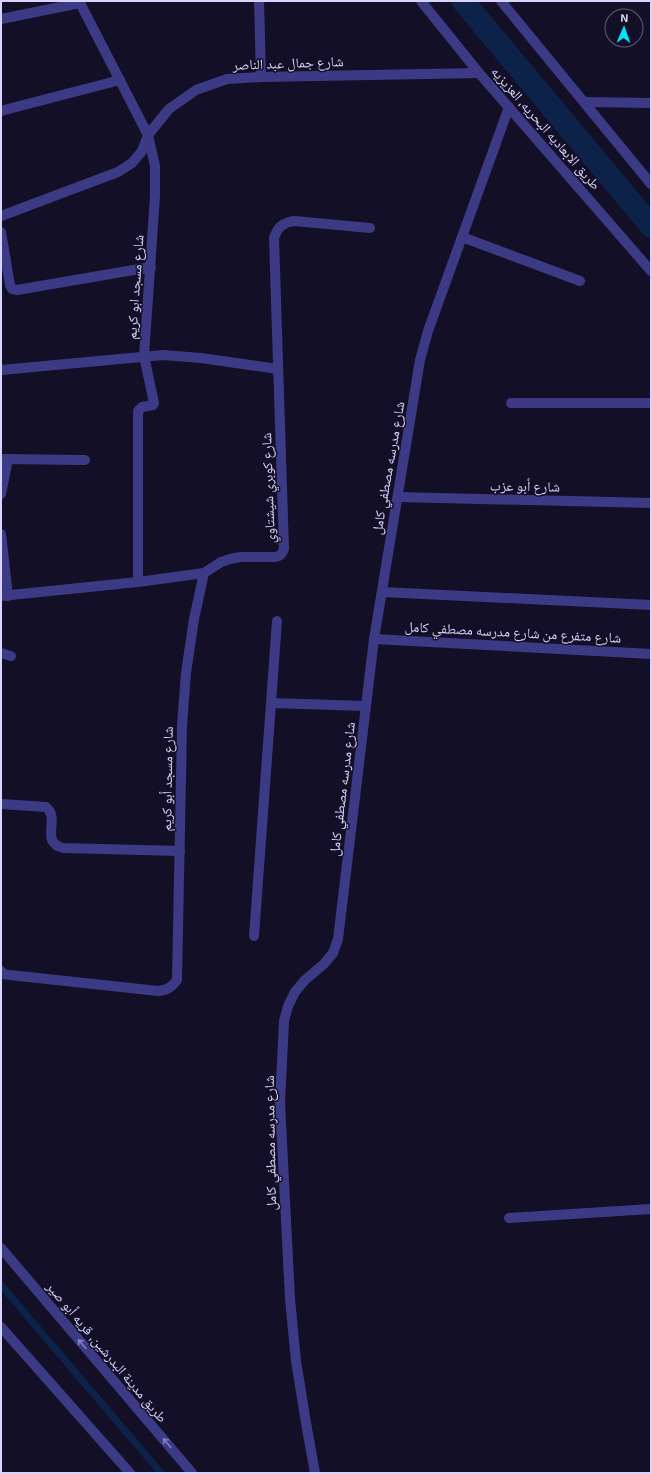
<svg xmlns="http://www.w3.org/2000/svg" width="652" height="1474" viewBox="0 0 652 1474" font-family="'Exo 2','Noto Naskh Arabic',sans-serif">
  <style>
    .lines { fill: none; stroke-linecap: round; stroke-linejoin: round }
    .stream { stroke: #0c2248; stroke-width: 7 }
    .canal { stroke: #0c2248; stroke-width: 23 }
    .minor { stroke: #3d3a85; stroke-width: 10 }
    .tertiary { stroke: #3d3a85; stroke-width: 10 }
    .oneway { stroke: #837fbc }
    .labels { text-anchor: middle; stroke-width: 3; stroke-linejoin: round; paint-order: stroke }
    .street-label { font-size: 14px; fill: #d9d4ff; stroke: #130f26 }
  </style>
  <rect width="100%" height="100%" fill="#130f26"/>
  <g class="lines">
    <polyline class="stream" points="1,1285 161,1473"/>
    <polyline class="canal" points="463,1 651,226"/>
    <g class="minor">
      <polyline points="79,1 148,135 155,166 155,196 144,356 154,403 153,405 142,407 138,411 138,582"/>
      <polyline points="259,1 261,77"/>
      <polyline points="1,19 80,3"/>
      <polyline points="585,102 651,103"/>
      <polyline points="1,111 120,80"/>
      <polyline points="1,216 118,172 132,163 142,151 148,135 169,109 196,90 227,79 261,77 479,73"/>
      <polyline points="1,232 10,285 12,289 17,290 151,267"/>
      <polyline points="462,237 580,281"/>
      <polyline points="1,370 163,355 201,358 278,369"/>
      <polyline points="511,403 651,403"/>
      <polyline points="1,459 85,460"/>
      <polyline points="1,494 8,459"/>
      <polyline points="398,497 651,503"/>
      <polyline points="1,534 8,596"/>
      <polyline points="382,592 651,605"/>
      <path d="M 1,596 L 138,582 L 204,573 L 221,562 L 230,559 L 240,557 L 275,557 C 281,556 282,554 284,549 L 274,238 C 278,227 282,223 294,221 L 370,228"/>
      <polyline points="374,639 651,654"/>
      <polyline points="1,653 11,656"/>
      <polyline points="271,703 366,706"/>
      <path d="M 1,804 L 46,807 C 61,818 39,842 63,848 L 180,851"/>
      <polyline points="254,936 277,621"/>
      <path d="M 1,971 L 3,974 L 10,975 L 158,991 C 167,990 171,988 177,980 L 182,726 L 186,673 L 194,619 L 204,573"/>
      <polyline points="509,1218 651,1209"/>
      <polyline points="315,1473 306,1423 296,1361 290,1299 280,1102 284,1021 288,1006 295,992 305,980 324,964 333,953 338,939 374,639 420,360 428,331 509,107"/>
    </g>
    <g class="tertiary">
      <polyline points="421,1 479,73 651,271"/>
      <polyline points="501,1 651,184"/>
      <polyline points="1,1248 192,1473"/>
      <polyline points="1,1327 130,1473"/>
    </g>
  </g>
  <defs><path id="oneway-shaft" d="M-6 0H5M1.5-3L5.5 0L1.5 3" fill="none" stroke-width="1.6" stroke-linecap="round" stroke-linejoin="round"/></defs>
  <g class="oneway">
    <use href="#oneway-shaft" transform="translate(82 1344) rotate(-130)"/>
    <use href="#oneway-shaft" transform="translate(167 1443) rotate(-130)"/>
  </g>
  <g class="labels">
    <g class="street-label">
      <text transform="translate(288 63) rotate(-2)" y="5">شارع جمال عبد الناصر</text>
      <text transform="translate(546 128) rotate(49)" y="5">طريق الابعاديه البحريه, العزيزيه</text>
      <text transform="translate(135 287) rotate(-86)" y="5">شارع مسجد ابو كريم</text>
      <text transform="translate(388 468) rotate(-80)" y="5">شارع مدرسه مصطفي كامل</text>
      <text transform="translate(525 486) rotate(1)" y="5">شارع أبو عزب</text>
      <text transform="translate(268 488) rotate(-92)" y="5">شارع كوبري شيشتاوي</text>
      <text transform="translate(513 632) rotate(3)" y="5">شارع متفرع من شارع مدرسه مصطفي كامل</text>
      <text transform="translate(167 779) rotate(-89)" y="5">شارع مسجد أبو كريم</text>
      <text transform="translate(342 789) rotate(-83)" y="5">شارع مدرسه مصطفي كامل</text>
      <text transform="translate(270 1143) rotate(-91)" y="5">شارع مدرسه مصطفي كامل</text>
      <text transform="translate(107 1352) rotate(50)" y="5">طريق مدينة البدرشين, قريه أبو صير</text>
    </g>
  </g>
  <rect width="652" height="1474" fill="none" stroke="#d9d4ff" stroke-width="4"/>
  <g transform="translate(624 28) rotate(2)"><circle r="19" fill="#130f26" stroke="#625e7d"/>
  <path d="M0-3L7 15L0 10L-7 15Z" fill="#00e5ff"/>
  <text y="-6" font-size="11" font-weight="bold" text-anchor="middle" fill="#d9d4ff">N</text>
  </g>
</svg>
